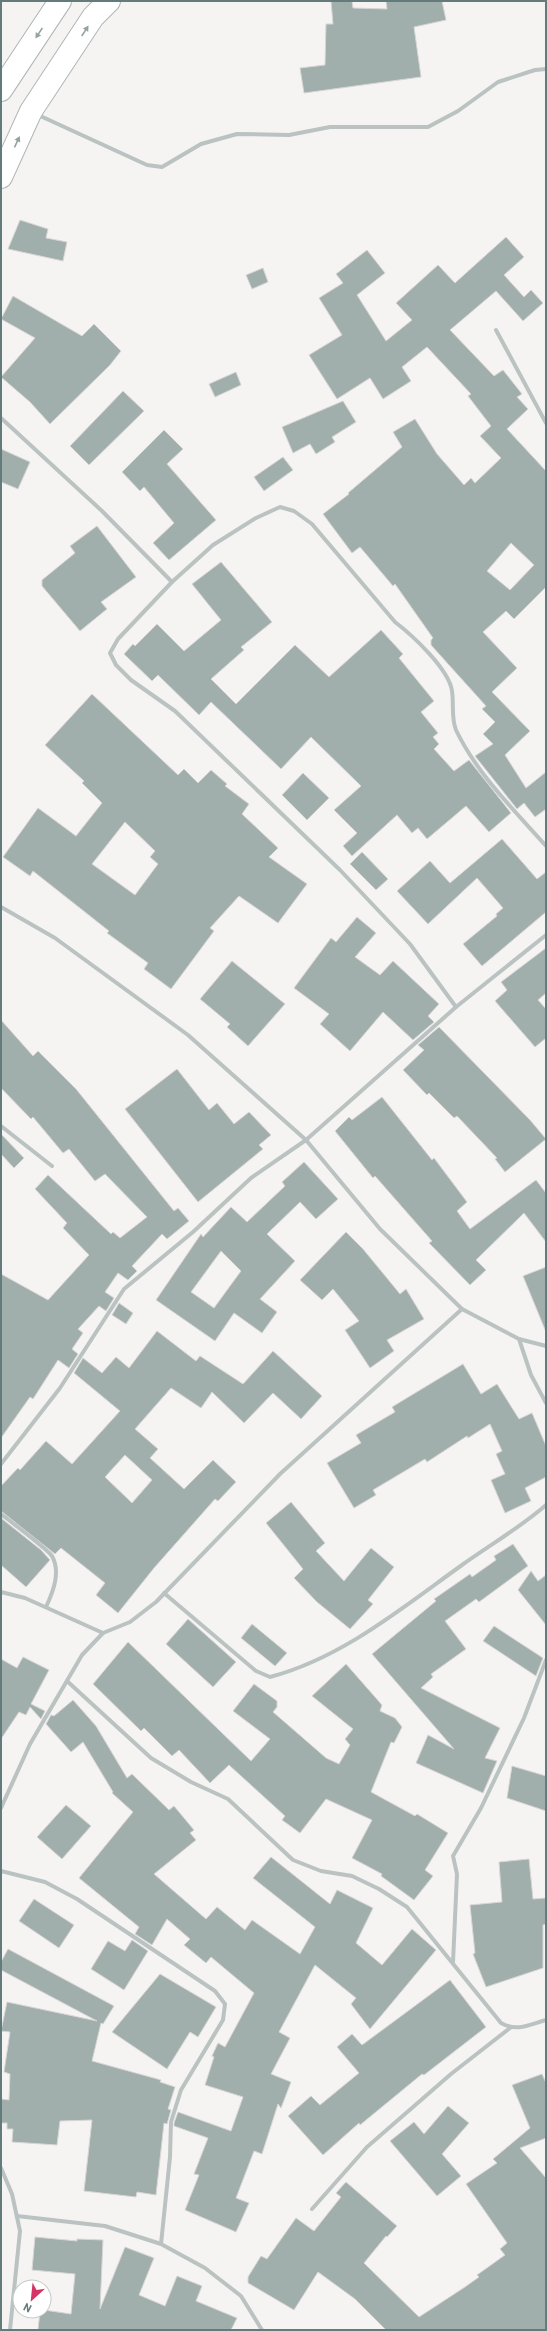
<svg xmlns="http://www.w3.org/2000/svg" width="547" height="2331" viewBox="0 0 547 2331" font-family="Barlow,sans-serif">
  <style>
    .building { fill: #a0aeac; stroke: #d7d6d5; fill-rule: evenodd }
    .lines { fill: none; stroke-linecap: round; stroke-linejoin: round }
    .highway-casing { stroke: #aeb6b5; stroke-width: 24 }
    .street { stroke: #bac2c2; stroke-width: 4 }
    .highway { stroke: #fff; stroke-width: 22 }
    .oneway { fill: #92a3a2 }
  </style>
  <rect width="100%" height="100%" fill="#f6f4f3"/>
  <g class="building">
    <polygon points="331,1 352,1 353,8 387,9 386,1 442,1 446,20 414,27 421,77 304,93 300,68 325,65 326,24 333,24"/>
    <polygon points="20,220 48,229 46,238 67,242 63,261 8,249"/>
    <path d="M 506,237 L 524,257 L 504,275 L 524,297 L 531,290 L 543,303 L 523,321 L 496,291 L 450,330 L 494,376 L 503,370 L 522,394 L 517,397 L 528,409 L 507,429 L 546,471 L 546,587 L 514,619 L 506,611 L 483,632 L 517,668 L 492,692 L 530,731 L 505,755 L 526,788 L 546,772 L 546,809 L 535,817 L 524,803 L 517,809 L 475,756 L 493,744 L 483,734 L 495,722 L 482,709 L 486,706 L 431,645 L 431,640 L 433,638 L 395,584 L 393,586 L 360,547 L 352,553 L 323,514 L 349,494 L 348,493 L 402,447 L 393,432 L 415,419 L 437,454 L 464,485 L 471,478 L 475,483 L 501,458 L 480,436 L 491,426 L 468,396 L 471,394 L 427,347 L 402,367 L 411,381 L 383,399 L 370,378 L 337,399 L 309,355 L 342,335 L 319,298 L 343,283 L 336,274 L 367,250 L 385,273 L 357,295 L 386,341 L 412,320 L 396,303 L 438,265 L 455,283 ZM 511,543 L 534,565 L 510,590 L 487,571 Z"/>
    <polygon points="263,268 268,282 252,289 246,275"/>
    <polygon points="13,296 82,336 94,324 121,351 110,365 50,424 30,402 1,377 35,338 1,319"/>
    <polygon points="236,372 241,385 215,397 209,384"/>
    <polygon points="123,391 144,411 89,465 70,446"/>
    <polygon points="343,401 356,422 332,437 335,442 316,454 310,444 293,453 282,427"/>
    <polygon points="164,430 183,449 167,464 216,520 169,560 153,543 174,523 144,487 140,491 122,472"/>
    <polygon points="1,449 30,462 18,489 1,482"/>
    <polygon points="283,457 293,470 264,491 254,477"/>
    <polygon points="97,526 136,577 101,602 107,609 80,631 42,586 42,580 75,553 70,546"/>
    <polygon points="221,562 272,622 241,647 244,650 211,679 236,704 295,645 329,677 381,630 403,654 399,658 434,701 421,712 438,733 433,737 439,744 434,749 454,771 469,760 511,813 489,832 466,806 427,839 418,828 412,833 397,815 352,856 343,846 357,833 334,810 361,786 311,737 281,769 211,702 199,715 158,675 152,681 124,654 133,644 135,646 157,624 184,651 221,620 192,584"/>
    <path d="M 92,694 L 178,775 L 184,769 L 198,783 L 211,770 L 227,784 L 225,786 L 249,804 L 242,814 L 278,848 L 269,857 L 307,884 L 278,923 L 239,896 L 210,928 L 214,931 L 171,989 L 144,969 L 148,963 L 107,933 L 109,931 L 33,871 L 30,876 L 3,857 L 38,808 L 76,836 L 102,803 L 82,783 L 84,781 L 45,745 ZM 125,822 L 155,851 L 150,857 L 158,864 L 135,895 L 92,864 Z"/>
    <polygon points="303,773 329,798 307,820 282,795"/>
    <polygon points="502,839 537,879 546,872 546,912 482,966 463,944 497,916 496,914 503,908 477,878 428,924 397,891 430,861 450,883"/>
    <polygon points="362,852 388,879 376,890 350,864"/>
    <polygon points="357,917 376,933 355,957 380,975 393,961 439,1004 428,1016 434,1022 413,1040 383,1012 350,1051 320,1024 329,1014 294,988 331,938 336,942"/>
    <polygon points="546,948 546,993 538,1000 546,1009 546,1038 535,1047 495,1001 507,990 501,982"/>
    <polygon points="232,961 285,1004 248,1046 227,1027 230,1024 200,999"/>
    <polygon points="1,1020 33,1056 38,1051 76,1089 174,1211 178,1208 189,1221 167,1239 162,1234 132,1266 137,1271 128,1280 118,1273 105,1292 114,1298 106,1311 99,1306 78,1329 83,1333 72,1349 78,1354 69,1368 58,1360 33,1399 30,1397 1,1438 1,1274 48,1300 89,1255 63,1228 67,1223 35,1189 48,1175 111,1234 113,1232 120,1238 147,1217 105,1174 95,1181 69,1149 63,1153 33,1117 31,1119 1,1088"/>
    <polygon points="439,1027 530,1120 546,1139 505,1172 495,1159 497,1158 457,1116 454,1118 429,1093 427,1095 403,1070 424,1050 418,1045"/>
    <polygon points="177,1069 209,1110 217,1103 234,1124 249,1112 271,1135 259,1145 263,1149 198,1202 125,1109"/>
    <polygon points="382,1097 432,1160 434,1158 467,1202 457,1211 470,1229 536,1180 546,1193 546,1242 524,1213 476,1260 486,1270 470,1285 429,1243 432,1241 375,1176 373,1178 335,1131 349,1117 352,1120"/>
    <polygon points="1,1134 24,1158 14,1168 1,1154"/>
    <path d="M 304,1162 L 338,1199 L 316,1219 L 300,1202 L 267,1234 L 295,1261 L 260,1299 L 277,1312 L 262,1333 L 234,1313 L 215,1341 L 156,1300 L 201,1234 L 203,1237 L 231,1207 L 247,1222 L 285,1186 L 282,1182 ZM 221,1251 L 241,1271 L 214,1308 L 191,1292 Z"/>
    <polygon points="346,1232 363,1249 400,1294 406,1289 424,1319 387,1340 394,1351 370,1368 345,1330 359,1321 333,1289 322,1300 300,1280"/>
    <polygon points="546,1267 546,1332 523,1276"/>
    <polygon points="119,1303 133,1313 126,1324 112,1315"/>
    <path d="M 157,1331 L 196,1361 L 200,1356 L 243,1384 L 273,1351 L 322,1396 L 301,1419 L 273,1393 L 244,1423 L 212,1392 L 201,1408 L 171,1388 L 135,1429 L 158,1449 L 150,1458 L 184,1489 L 213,1460 L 236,1482 L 218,1501 L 215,1499 L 154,1568 L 118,1613 L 96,1595 L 105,1583 L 61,1548 L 55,1554 L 1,1511 L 1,1486 L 18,1468 L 20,1470 L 46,1441 L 72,1464 L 120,1411 L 74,1373 L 83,1358 L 102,1373 L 116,1357 L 129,1368 ZM 125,1455 L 152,1480 L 132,1503 L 105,1477 Z"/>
    <polygon points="463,1364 481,1394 497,1384 519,1419 532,1413 546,1446 546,1477 525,1488 531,1501 505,1513 491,1480 505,1474 496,1454 502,1451 490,1424 468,1438 467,1436 427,1462 425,1459 373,1490 376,1495 354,1508 327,1463 361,1443 356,1435 395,1412 392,1407"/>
    <polygon points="291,1502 325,1543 316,1551 344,1581 371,1548 394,1567 368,1600 373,1604 350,1629 317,1602 294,1578 303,1569 266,1523"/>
    <polygon points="1,1518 41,1550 50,1560 26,1587 1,1565"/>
    <polygon points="513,1544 528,1566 479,1602 476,1599 445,1621 466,1649 431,1674 433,1677 421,1688 500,1728 485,1758 497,1761 483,1793 416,1763 428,1735 454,1749 372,1654 436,1601 434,1599 470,1574 472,1577 496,1560 494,1556"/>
    <polygon points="531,1571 538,1581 546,1575 546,1625 518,1590"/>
    <polygon points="188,1619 236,1662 213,1687 166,1644"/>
    <polygon points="252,1624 287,1653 275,1666 241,1638"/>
    <polygon points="494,1626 543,1658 536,1676 483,1641"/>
    <polygon points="128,1642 251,1761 270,1739 233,1711 254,1684 277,1701 277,1707 273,1712 326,1758 339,1764 350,1745 345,1739 353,1729 312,1696 346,1664 382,1705 380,1711 395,1718 402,1727 394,1743 391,1742 371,1792 415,1816 417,1814 448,1833 425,1870 433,1876 414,1900 381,1876 382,1874 352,1858 372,1820 326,1799 300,1833 282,1820 285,1816 229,1765 210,1783 179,1750 172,1756 144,1728 141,1731 93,1684"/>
    <polygon points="23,1657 49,1670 31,1704 45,1711 41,1719 30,1707 26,1715 19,1712 1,1739 1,1659 17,1668"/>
    <polygon points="73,1700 96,1726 127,1778 132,1774 169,1810 174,1806 194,1830 190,1833 196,1840 154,1874 206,1919 217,1907 245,1930 252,1920 300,1954 315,1927 253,1878 271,1857 330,1904 337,1890 373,1908 356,1943 382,1965 412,1929 436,1950 370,2029 351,2004 356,1998 315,1965 279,2032 290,2038 271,2074 291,2082 281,2108 278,2104 262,2154 254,2151 236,2198 249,2203 236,2232 185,2210 199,2175 194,2174 208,2138 174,2126 174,2123 178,2112 231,2131 243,2097 205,2085 214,2057 212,2056 218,2043 225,2047 254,1993 211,1957 206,1963 184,1945 190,1939 167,1919 152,1945 135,1934 139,1927 79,1878 133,1812 112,1793 113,1792 83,1742 71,1752 46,1724 51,1715 54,1716"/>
    <polygon points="512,1766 546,1776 546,1811 507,1798"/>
    <polygon points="66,1805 91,1826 62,1859 37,1837"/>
    <polygon points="529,1859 533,1899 546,1898 546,1924 543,1925 543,1968 486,1987 473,1954 475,1953 470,1905 502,1902 499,1862"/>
    <polygon points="34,1899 74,1925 59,1948 19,1921"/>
    <polygon points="132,1940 148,1951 124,1990 91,1969 108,1941 125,1951"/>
    <polygon points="8,1949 114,2006 103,2024 101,2023 92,2061 161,2080 160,2082 175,2087 168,2109 171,2110 167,2124 164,2123 156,2195 137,2192 136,2197 84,2191 92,2120 60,2121 57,2145 12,2142 13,2129 7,2129 7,2123 1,2123 1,2099 9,2100 10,2074 4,2072 10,2032 1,2031 7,2002 97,2021 1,1970 1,1962"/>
    <polygon points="160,1974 216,2007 198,2037 190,2032 167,2069 112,2032"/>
    <polygon points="450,1980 486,2027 424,2075 422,2074 360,2125 359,2123 323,2155 288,2116 311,2096 320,2105 359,2073 337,2047 352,2034 362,2045"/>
    <polygon points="542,2074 546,2083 546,2138 520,2148 546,2178 546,2330 386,2330 355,2299 318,2272 294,2310 248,2283 248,2277 261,2256 267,2259 296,2218 314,2231 341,2197 336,2193 346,2182 397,2226 387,2237 386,2236 364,2263 419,2317 465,2287 479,2277 477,2275 505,2255 500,2249 507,2243 466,2184 497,2163 493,2159 530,2128 512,2085"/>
    <polygon points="448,2106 469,2123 442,2154 461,2176 437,2196 390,2141 414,2122 424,2134"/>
    <polygon points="35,2237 77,2241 77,2239 103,2240 100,2309 125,2247 154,2258 139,2295 165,2306 177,2276 202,2286 196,2301 237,2318 231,2330 38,2330 40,2311 44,2310 71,2314 75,2274 32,2270"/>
  </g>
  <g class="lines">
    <defs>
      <g id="highway">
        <polyline points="1,90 60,1"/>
        <polyline points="1,177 31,111 93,17 109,1"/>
      </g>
    </defs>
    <use href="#highway" class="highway-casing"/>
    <g class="street">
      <polyline points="36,114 147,165 162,167 201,144 237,134 289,135 330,127 428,127 458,111 498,82 535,70 546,69"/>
      <polyline points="496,330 546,423"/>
      <polyline points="1,418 102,511 172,582"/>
      <polyline points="1,907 55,938 188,1035 306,1140 380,1229 462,1309 519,1339 546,1346"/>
      <path d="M 456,1007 L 410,944 L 340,870 L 175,711 L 131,680 L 116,665 L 110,653 L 118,639 L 172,582 L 213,545 L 256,518 L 280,507 L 294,511 L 312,524 L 395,622 C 412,635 449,669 452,691 C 454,704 451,718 456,730 C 477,774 514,810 546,846"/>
      <polyline points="1,1126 52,1166"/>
      <polyline points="519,1339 531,1375 546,1403"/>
      <polyline points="1,1464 60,1388 124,1289 193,1232 251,1178 306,1140 456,1007 546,935"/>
      <path d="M 1,1514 C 10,1521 47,1549 52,1556 C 61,1572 53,1592 46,1607"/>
      <polyline points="1,1592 25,1598 103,1633"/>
      <path d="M 164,1593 L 256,1671 L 270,1677 C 342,1658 402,1608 462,1565 C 490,1545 521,1527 546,1505"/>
      <path d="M 67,1681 L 151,1758 L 191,1782 L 228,1799 L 293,1860 L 321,1871 L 352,1876 L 379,1889 L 407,1907 L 501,2023 C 517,2032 529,2025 546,2020"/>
      <polyline points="1,1808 30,1744 82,1655 103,1633 130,1622 156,1602 280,1474 462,1309"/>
      <polyline points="1,1871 45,1882 77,1899 215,1991 225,2004 223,2020 181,2090 171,2122 170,2157 161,2244"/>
      <polyline points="453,1962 457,1874 453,1856 481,1808 524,1718 546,1660"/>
      <polyline points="1,2168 12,2194 20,2231 10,2330"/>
      <polyline points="312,2209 367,2147 451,2074 510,2028"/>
      <polyline points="17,2216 105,2226 161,2244 205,2268 241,2296 262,2330"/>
    </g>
    <use href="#highway" class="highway"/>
  </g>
  <defs><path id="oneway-solid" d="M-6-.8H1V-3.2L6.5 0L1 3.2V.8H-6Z"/></defs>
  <g class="oneway">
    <use href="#oneway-solid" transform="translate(85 31) rotate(-57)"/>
    <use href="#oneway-solid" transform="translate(39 33) rotate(124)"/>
    <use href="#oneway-solid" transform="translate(17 142) rotate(-65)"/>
  </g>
  <rect width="547" height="2331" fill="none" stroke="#637b7a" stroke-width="4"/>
  <g transform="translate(32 2299) rotate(207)"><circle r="19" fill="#ffffff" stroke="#c1caca"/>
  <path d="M0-3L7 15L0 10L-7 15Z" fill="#d43564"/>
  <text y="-6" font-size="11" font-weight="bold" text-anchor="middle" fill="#637b7a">N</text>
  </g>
</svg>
